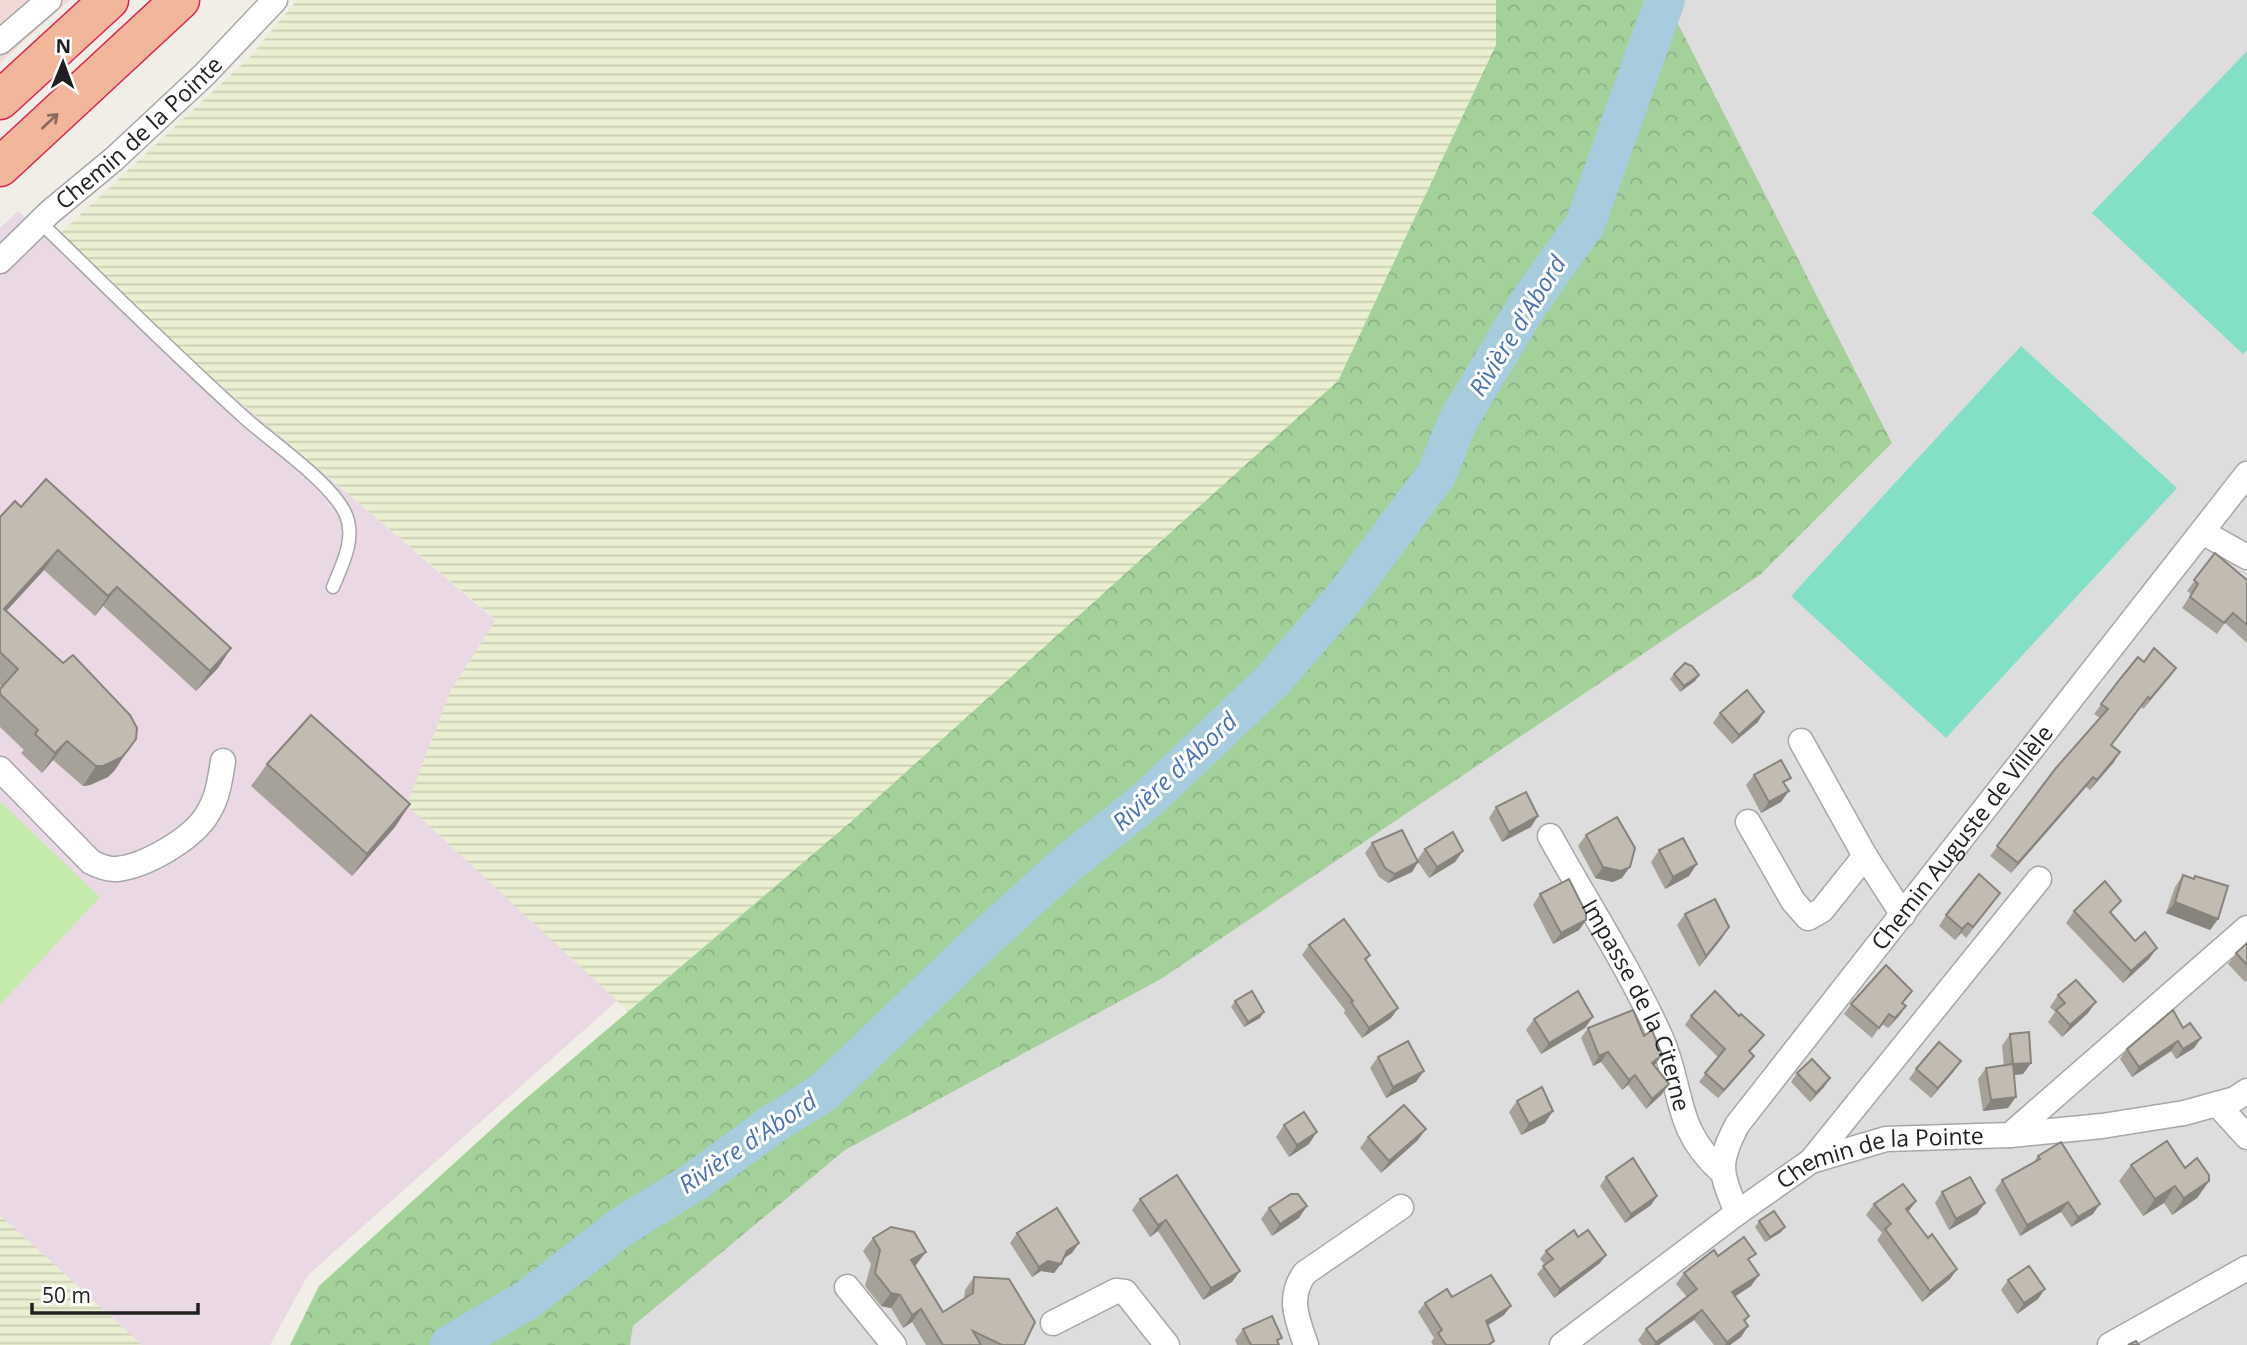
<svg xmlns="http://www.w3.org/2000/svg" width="2247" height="1345" viewBox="0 0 2247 1345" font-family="'Open Sans',sans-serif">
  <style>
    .residential { fill: #dedddd }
    .commercial { fill: #f1dad5 }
    .industrial { fill: #ead8e4 }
    .farmland { fill: url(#farmland-rules) }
    .grass { fill: #c4ebac }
    .forest { fill: url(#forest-crowns) }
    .pitch { fill: #83e0c7 }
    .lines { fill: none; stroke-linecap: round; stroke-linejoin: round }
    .river { stroke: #a6ccde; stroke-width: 40 }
    .service-casing { stroke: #a7a7a7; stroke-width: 15 }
    .minor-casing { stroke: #a7a7a7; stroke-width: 27 }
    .trunk-casing { stroke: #de244f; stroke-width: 41 }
    .service { stroke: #fff; stroke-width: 12 }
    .minor { stroke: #fff; stroke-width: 24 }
    .trunk { stroke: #f2b69a; stroke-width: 38 }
    .wall { fill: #a6a199 }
    .shaded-wall { fill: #87837d }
    .building { fill: #c1bbb2; stroke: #87837d; stroke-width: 2 }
    .oneway { stroke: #896b5d }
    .labels { text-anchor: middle; stroke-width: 6; stroke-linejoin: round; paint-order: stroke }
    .street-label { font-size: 23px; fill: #202020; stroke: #fff }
    .water-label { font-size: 24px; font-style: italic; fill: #4a72b2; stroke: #fff }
  </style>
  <defs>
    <pattern id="farmland-rules" width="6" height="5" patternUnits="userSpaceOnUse" patternTransform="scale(1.75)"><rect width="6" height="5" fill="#eaefd1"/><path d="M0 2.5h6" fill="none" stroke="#c8cdb3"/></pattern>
    <pattern id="forest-crowns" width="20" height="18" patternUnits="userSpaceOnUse" patternTransform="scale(1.75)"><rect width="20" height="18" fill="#a4d09a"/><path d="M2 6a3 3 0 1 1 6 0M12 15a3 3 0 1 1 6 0" fill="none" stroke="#8db284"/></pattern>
  </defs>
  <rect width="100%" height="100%" fill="#f0eee6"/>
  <polygon class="residential" points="1666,0 2247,0 2247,1345 630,1345 633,1326 845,1150 1161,979 1760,575 1892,443"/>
  <polygon class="commercial" points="0,0 70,0 0,63"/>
  <polygon class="industrial" points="18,211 496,621 451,690 407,805 618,1000 308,1275 270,1345 142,1345 0,1215 0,1005 100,897 0,801 0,228"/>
  <g class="farmland">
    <polygon points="297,0 1496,0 1496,45 1338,381 853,820 628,1011 407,805 451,690 496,620 52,241 249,58"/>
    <polygon points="0,1215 142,1345 0,1345"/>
  </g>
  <polygon class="grass" points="0,801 100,897 0,1005"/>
  <polygon class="forest" points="1496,0 1666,0 1892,443 1760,575 1161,979 845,1150 633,1326 630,1345 290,1345 319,1286 516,1107 853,820 1338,381 1496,45"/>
  <g class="pitch">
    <polygon points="2247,51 2247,350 2243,354 2092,213"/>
    <polygon points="2021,346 2177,488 1946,738 1791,596"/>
  </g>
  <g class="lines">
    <polyline class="river" points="450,1345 527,1300 620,1228 697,1180 770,1126 824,1092 981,942 1066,865 1147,800 1271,682 1345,597 1436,475 1458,421 1527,306 1585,224 1665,0"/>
    <defs>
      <path id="service" d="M 41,223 C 109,289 176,356 246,419 C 273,443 333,484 346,515 C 356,539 342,565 333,587"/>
      <g id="minor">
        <polyline points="0,42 49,0"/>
        <path id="s1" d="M 0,261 L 50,212 L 114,159 L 205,74 L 275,0"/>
        <polyline points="2202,532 2247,557"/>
        <polyline points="1801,741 1865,856 1903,915"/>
        <path d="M 0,769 L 91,862 C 99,866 108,870 117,869 C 146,866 194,838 208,813 C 218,797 220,780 223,761"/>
        <polyline points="1748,822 1793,901 1808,918 1822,910 1865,856"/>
        <path id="s2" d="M 1550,836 C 1587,903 1630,969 1661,1038 C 1684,1091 1673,1128 1721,1171"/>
        <polyline points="2217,1104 2247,1137"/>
        <polyline points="2010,1135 2247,928"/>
        <polyline points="1811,1161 2039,879"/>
        <path id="s3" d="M 1737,1213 C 1721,1172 1716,1166 1737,1125 L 2247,474"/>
        <polyline points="847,1287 894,1345"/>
        <polyline points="1053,1323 1116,1291 1125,1292 1167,1345"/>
        <path d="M 1306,1345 C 1297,1319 1287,1297 1305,1273 L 1401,1207"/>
        <path id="s4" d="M 1562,1345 L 1737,1213 L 1811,1161 L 1886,1139 L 2010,1135 L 2102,1126 L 2184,1113 L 2235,1099 L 2247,1091"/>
        <polyline points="2110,1345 2247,1268"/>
      </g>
      <g id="trunk">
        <polyline points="0,100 109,0"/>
        <polyline points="0,167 180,0"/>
      </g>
    </defs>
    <use href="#service" class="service-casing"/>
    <use href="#minor" class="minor-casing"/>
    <use href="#trunk" class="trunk-casing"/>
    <use href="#service" class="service"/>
    <use href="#minor" class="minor"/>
    <use href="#trunk" class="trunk"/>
  </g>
  <g class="wall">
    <polygon points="21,507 231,648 218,668 196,691 103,606 95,616 44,570 6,611 115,770 108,777 90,785 83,786 53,760 42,773 21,753 24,750 0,727 0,689 2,687 0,685 0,517"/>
    <polygon points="2215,553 2247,580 2247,643 2225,623 2217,634 2182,608 2191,594 2187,591"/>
    <polygon points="2144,662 2176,668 2143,709 2141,707 2112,745 2114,762 2090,790 2086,787 2011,873 1990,856 2100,718 2094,714 2120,679"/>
    <polygon points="1674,674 1699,675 1695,681 1680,692 1670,679"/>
    <polygon points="1720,713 1758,722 1732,744 1713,723"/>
    <polygon points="267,764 410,804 395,827 352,876 251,786"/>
    <polygon points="1754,775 1785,785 1781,802 1761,813 1746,785"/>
    <polygon points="1496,807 1531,827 1502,842 1489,818"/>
    <polygon points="1586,835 1622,878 1613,882 1595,878 1578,846"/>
    <polygon points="1372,843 1417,860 1425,849 1463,851 1455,862 1429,878 1418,862 1412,872 1388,883 1379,877 1365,853"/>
    <polygon points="1659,850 1689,876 1665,889 1651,862"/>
    <polygon points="2183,875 2193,879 2195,876 2218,919 2210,930 2166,913 2175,887"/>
    <polygon points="2000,893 1966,938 1961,933 1955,940 1939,926 1946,915"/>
    <polygon points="1540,894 1586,920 1579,930 1553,944 1533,905"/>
    <polygon points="2074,911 2112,914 2149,959 2123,983 2066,923"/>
    <polygon points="1685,914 1722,938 1699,967 1677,925"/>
    <polygon points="2247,943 2247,980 2245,982 2228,964 2236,953"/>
    <polygon points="1309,945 1370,955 1366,961 1398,1008 1391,1018 1362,1038 1344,1013 1345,1010 1302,955"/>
    <polygon points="2058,995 2088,1013 2062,1037 2048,1022 2055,1012 2050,1007"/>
    <polygon points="1235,1001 1260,1018 1244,1027 1231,1007"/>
    <polygon points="1851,1004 1903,1004 1906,1006 1899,1016 1888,1028 1882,1024 1872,1038 1844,1014"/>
    <polygon points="1691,1016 1739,1016 1758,1043 1750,1052 1748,1064 1718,1098 1699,1082 1718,1057 1685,1025"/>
    <polygon points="1534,1019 1585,1028 1541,1054 1526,1030"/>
    <polygon points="1588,1028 1654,1066 1669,1084 1662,1094 1646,1109 1628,1085 1622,1090 1601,1062 1593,1066 1581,1038"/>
    <polygon points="2183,1028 2201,1038 2194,1048 2176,1059 2171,1051 2132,1077 2120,1059 2127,1049"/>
    <polygon points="2010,1034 2031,1063 2023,1074 2014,1075 2008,1108 1983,1111 1978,1079 1986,1068 2004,1066 2002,1046"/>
    <polygon points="1378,1057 1416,1082 1386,1098 1370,1068"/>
    <polygon points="1916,1069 1954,1071 1931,1098 1909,1079"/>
    <polygon points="1797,1073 1830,1078 1824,1087 1810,1102 1791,1082"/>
    <polygon points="1517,1101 1545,1123 1521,1135 1509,1112"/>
    <polygon points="1284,1125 1309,1144 1289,1157 1276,1137"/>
    <polygon points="1368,1137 1418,1140 1381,1173 1360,1148"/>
    <polygon points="2038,1156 2093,1214 2071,1227 2061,1212 2020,1236 1995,1190 2002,1180 2033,1163"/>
    <polygon points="2131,1165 2185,1168 2209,1181 2197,1198 2172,1215 2164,1203 2143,1216 2119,1181"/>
    <polygon points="1606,1177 1657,1196 1651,1205 1625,1223 1600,1186"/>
    <polygon points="1942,1192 1977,1214 1949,1230 1935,1203"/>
    <polygon points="1140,1199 1240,1271 1232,1282 1203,1300 1158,1231 1150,1237 1132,1210"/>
    <polygon points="1916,1201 1908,1212 1928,1238 1957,1269 1950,1279 1922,1302 1877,1240 1882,1233 1866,1215 1874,1204"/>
    <polygon points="1269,1208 1299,1218 1272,1236 1261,1219"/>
    <polygon points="1759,1221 1785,1227 1781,1232 1765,1242 1755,1227"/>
    <polygon points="1017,1233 1072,1253 1064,1258 1054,1273 1041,1271 1032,1277 1010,1243"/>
    <polygon points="1578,1237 1606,1255 1600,1263 1554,1298 1537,1274 1545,1265 1540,1259 1546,1251"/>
    <polygon points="873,1238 916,1265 915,1266 943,1312 964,1299 965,1290 974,1277 1024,1345 926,1345 912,1322 903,1328 891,1308 881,1306 865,1286 871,1264 863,1251"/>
    <polygon points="1718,1256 1750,1262 1751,1286 1735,1296 1749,1316 1745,1322 1748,1326 1741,1337 1730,1345 1714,1345 1694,1320 1659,1345 1642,1345 1638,1340 1646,1329 1687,1297 1676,1284 1684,1273"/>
    <polygon points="2008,1280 2038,1299 2017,1314 2001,1290"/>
    <polygon points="1452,1297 1504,1315 1488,1325 1494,1341 1491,1345 1433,1345 1431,1342 1434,1338 1418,1312 1425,1303"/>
    <polygon points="1243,1329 1278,1343 1279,1345 1237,1345 1235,1340"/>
  </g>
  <g class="shaded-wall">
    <polygon points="58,550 44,570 0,618 4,609"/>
    <polygon points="117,587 103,606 95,616 108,596"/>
    <polygon points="231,648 218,668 196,691 210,671"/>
    <polygon points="2176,668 2169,678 2143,709 2150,699"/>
    <polygon points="1699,675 1695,681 1680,692 1684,686"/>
    <polygon points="1764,712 1758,722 1732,744 1739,735"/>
    <polygon points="67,741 53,760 42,773 55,753"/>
    <polygon points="128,750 115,770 108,777 90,785 83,786 96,766"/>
    <polygon points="2120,752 2114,762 2090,790 2097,780"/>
    <polygon points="2093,777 2086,787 2011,873 2018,863"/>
    <polygon points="1789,791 1781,802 1761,813 1769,802"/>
    <polygon points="410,804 395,827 352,876 367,854"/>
    <polygon points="1538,816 1531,827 1502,842 1509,832"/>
    <polygon points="1463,851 1455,862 1429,878 1437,867"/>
    <polygon points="1418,862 1412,872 1388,883 1395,874"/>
    <polygon points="1697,864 1689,876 1665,889 1673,877"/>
    <polygon points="1603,867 1630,867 1622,878 1613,882 1595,878"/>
    <polygon points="2175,902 2218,919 2210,930 2166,913"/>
    <polygon points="1586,920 1579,930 1553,944 1561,933"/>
    <polygon points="1968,923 1961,933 1955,940 1962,929"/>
    <polygon points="1729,927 1722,938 1699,967 1706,956"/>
    <polygon points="2157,948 2149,959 2123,983 2131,971"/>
    <polygon points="2096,1002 2088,1013 2062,1037 2070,1025"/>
    <polygon points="1906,1006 1899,1016 1888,1028 1895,1018"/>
    <polygon points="1398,1008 1391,1018 1362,1038 1369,1028"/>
    <polygon points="1264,1012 1260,1018 1244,1027 1248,1022"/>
    <polygon points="1593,1017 1585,1028 1541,1054 1549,1043"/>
    <polygon points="2201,1038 2194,1048 2176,1059 2183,1049"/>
    <polygon points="2178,1041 2171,1051 2132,1077 2139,1067"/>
    <polygon points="1608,1052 1601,1062 1593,1066 1599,1056"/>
    <polygon points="1662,1055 1655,1065 1645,1072 1652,1063"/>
    <polygon points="1754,1056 1748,1064 1718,1098 1724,1090"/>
    <polygon points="1961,1061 1954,1071 1931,1098 1938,1088"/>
    <polygon points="2031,1063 2023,1074 2005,1076 2013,1064"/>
    <polygon points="1424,1071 1416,1082 1386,1098 1393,1087"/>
    <polygon points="1635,1075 1628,1085 1622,1090 1629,1080"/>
    <polygon points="1830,1078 1824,1087 1810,1102 1816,1093"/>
    <polygon points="1669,1084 1662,1094 1646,1109 1652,1099"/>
    <polygon points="2016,1097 2008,1108 1983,1111 1991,1100"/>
    <polygon points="1553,1111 1545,1123 1521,1135 1529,1124"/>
    <polygon points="1426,1129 1418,1140 1381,1173 1389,1161"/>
    <polygon points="1317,1132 1309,1144 1289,1157 1297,1145"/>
    <polygon points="2209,1181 2197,1198 2172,1215 2184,1198"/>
    <polygon points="2175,1186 2164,1203 2143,1216 2155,1199"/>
    <polygon points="1657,1196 1651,1205 1625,1223 1631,1214"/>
    <polygon points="1916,1201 1908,1212 1906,1209"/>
    <polygon points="2068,1202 2061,1212 2020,1236 2027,1225"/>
    <polygon points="1985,1203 1977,1214 1949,1230 1956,1219"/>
    <polygon points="2100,1204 2093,1214 2071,1227 2078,1217"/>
    <polygon points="1307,1206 1299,1218 1272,1236 1280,1224"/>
    <polygon points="1166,1220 1158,1231 1150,1237 1158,1225"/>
    <polygon points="1785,1227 1781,1232 1765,1242 1770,1237"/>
    <polygon points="1079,1243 1072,1253 1060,1261 1067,1251"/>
    <polygon points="926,1252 916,1265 902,1274 911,1260"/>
    <polygon points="1606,1255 1600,1263 1554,1298 1560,1289"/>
    <polygon points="1048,1261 1061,1264 1054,1273 1041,1271 1032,1277 1039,1267"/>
    <polygon points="1957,1269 1950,1279 1922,1302 1930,1291"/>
    <polygon points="1240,1271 1232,1282 1203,1300 1211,1288"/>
    <polygon points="1759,1275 1751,1286 1725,1303 1732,1292"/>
    <polygon points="2045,1289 2038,1299 2017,1314 2024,1303"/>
    <polygon points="891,1293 900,1295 891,1308 881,1306"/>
    <polygon points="1511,1306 1504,1315 1480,1330 1486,1321"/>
    <polygon points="921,1309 912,1322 903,1328 912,1315"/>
    <polygon points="1702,1310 1694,1320 1659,1345 1654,1345 1656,1342"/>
    <polygon points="1748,1326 1741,1337 1730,1345 1725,1345 1727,1342"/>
  </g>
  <g class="building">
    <polygon points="46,479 231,648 210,671 117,587 108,596 58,550 4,609 63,663 73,655 130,715 137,728 136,739 128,750 122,757 103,766 96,766 67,741 55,753 35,734 38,730 0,694 0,689 18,669 0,652 0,517 15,501 21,507"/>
    <polygon points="2215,553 2247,580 2247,625 2233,613 2224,623 2190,597 2198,584 2194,580"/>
    <polygon points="2154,648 2176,668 2150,699 2148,697 2111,745 2120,752 2097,780 2093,777 2018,863 1997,846 2056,768 2108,709 2101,704 2120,679 2138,657 2144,662"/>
    <polygon points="1685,663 1692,666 1699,675 1684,686 1674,674"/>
    <polygon points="1747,690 1764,712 1739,735 1720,713"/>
    <polygon points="311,715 410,804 367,854 267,764"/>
    <polygon points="1781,760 1791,778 1783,782 1789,791 1769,802 1754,775"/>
    <polygon points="1526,792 1538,816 1509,832 1496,807"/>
    <polygon points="1617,817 1635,848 1630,867 1621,871 1603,867 1586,835"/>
    <polygon points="1402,830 1418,862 1395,874 1385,868 1372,843"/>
    <polygon points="1453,832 1463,851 1437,867 1425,849"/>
    <polygon points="1683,838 1697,864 1673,877 1659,850"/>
    <polygon points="1979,874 2000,893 1973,927 1968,923 1962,929 1946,915"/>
    <polygon points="2183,875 2194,879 2195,876 2228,886 2218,919 2175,902"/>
    <polygon points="1569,879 1586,913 1586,920 1561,933 1540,894"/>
    <polygon points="2105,881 2121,901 2110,912 2135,941 2145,932 2157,948 2131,971 2074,911"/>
    <polygon points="1715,899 1729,927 1706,956 1685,914"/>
    <polygon points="1344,919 1370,955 1365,959 1398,1008 1369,1028 1351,1002 1353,1001 1309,945"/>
    <polygon points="2247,943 2247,965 2236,953"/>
    <polygon points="1886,965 1912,991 1902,1003 1906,1006 1895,1018 1889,1014 1879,1028 1851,1004"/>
    <polygon points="2076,980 2096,1002 2070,1025 2056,1010 2065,1003 2058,995"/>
    <polygon points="1252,991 1264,1012 1248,1022 1235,1001"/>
    <polygon points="1578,991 1593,1017 1549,1043 1534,1019"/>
    <polygon points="1715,991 1739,1016 1741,1014 1764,1035 1749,1051 1754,1056 1724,1090 1705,1073 1725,1049 1691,1016"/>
    <polygon points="1633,1010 1644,1036 1652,1030 1662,1055 1652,1063 1669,1084 1652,1099 1635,1075 1629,1080 1608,1052 1599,1056 1588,1028"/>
    <polygon points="2173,1010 2183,1028 2190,1023 2201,1038 2183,1049 2178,1041 2139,1067 2127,1049"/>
    <polygon points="2029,1032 2031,1063 2013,1064 2010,1034"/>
    <polygon points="1408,1041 1424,1071 1393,1087 1378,1057"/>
    <polygon points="1939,1042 1961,1061 1938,1088 1916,1069"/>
    <polygon points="1812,1059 1830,1078 1816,1093 1797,1073"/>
    <polygon points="2013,1064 2016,1097 1991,1100 1986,1068"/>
    <polygon points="1542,1087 1553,1111 1529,1124 1517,1101"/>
    <polygon points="1404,1105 1426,1129 1389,1161 1368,1137"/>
    <polygon points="1304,1112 1317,1132 1297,1145 1284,1125"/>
    <polygon points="2167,1141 2185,1168 2197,1158 2209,1175 2209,1181 2184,1198 2175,1186 2155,1199 2131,1165"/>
    <polygon points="2061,1142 2100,1204 2078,1217 2068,1202 2027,1225 2002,1180 2040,1159 2038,1156"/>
    <polygon points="1633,1158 1657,1196 1631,1214 1606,1177"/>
    <polygon points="1177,1175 1240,1271 1211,1288 1166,1220 1158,1225 1140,1199"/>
    <polygon points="1970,1177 1985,1203 1956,1219 1942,1192"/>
    <polygon points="1903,1184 1916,1201 1906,1209 1928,1238 1932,1234 1957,1269 1930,1291 1885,1229 1891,1224 1874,1204"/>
    <polygon points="1291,1194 1298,1194 1307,1206 1280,1224 1269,1208"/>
    <polygon points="1057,1208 1079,1243 1067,1251 1061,1264 1048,1261 1039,1267 1017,1233"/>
    <polygon points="1774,1211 1785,1227 1770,1237 1759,1221"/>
    <polygon points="891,1227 914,1232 926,1252 911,1260 943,1312 973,1293 974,1277 1009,1279 1035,1322 1024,1345 1002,1345 973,1331 981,1345 943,1345 921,1309 912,1315 900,1295 891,1293 875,1273 880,1250 873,1238"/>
    <polygon points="1574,1230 1578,1237 1588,1230 1606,1255 1560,1289 1543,1266 1553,1259 1546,1251"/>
    <polygon points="1744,1237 1756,1254 1748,1259 1759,1275 1732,1292 1749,1316 1744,1320 1748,1326 1727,1342 1702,1310 1656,1342 1646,1329 1697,1289 1684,1273 1714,1250 1718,1256"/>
    <polygon points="2029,1266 2045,1289 2024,1303 2008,1280"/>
    <polygon points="1491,1275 1511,1306 1486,1321 1494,1341 1488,1345 1446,1345 1438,1333 1442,1330 1425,1303 1447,1289 1452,1297"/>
    <polygon points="1272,1316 1282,1338 1277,1340 1279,1345 1251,1345 1243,1329"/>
    <polygon points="2136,1341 2139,1345 2128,1345"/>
  </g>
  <defs><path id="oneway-shaft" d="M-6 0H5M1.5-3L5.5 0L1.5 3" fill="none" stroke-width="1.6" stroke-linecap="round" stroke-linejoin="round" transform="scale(1.75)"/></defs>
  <use class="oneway" href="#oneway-shaft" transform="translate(50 121) rotate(-43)"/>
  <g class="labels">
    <g class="street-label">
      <text dy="8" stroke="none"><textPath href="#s1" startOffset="189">Chemin de la Pointe</textPath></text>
      <text dy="8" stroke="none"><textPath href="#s3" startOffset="458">Chemin Auguste de Villèle</textPath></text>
      <text dy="8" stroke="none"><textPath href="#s2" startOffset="191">Impasse de la Citerne</textPath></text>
      <text dy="8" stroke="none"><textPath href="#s4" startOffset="378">Chemin de la Pointe</textPath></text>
    </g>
    <g class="water-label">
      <text transform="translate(1518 326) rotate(-58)" y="8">Rivière d'Abord</text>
      <text transform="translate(1175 772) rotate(-43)" y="8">Rivière d'Abord</text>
      <text transform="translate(748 1143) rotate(-34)" y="8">Rivière d'Abord</text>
    </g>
  </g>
  <g transform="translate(63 63) rotate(1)" stroke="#ffffff" stroke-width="5" paint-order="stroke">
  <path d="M0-5L12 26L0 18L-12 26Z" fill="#202020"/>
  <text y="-10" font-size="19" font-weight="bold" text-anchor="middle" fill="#202020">N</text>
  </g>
  <path d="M32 1303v10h166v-10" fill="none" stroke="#202020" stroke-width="3.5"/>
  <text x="42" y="1303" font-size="21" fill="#202020" stroke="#ffffff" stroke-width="5" paint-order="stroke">50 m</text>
</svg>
